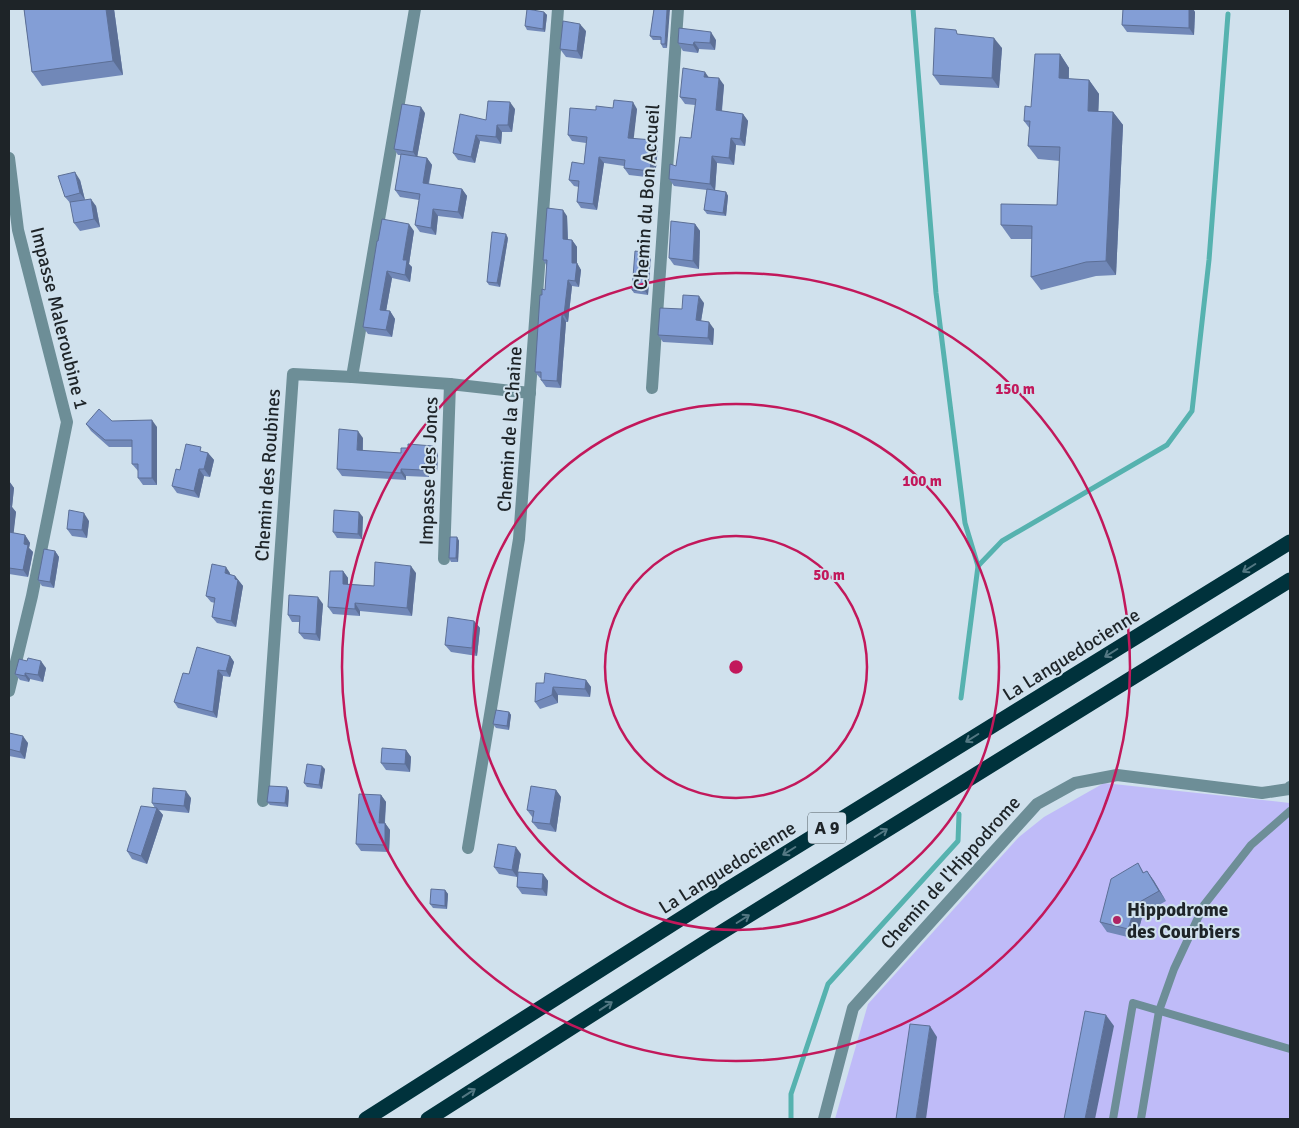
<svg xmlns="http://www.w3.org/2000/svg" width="1299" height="1128" viewBox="0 0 1299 1128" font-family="Signika,sans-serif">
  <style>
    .grass { fill: #bfbbf8 }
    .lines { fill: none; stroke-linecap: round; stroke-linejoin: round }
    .stream { stroke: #56b2af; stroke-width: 5 }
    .lane { stroke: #6d8e97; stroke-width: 8 }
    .street { stroke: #6d8e97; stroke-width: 12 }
    .highway { stroke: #00323c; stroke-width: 15 }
    .wall { fill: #7188b8 }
    .shaded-wall { fill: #5c6f96 }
    .building { fill: #839ed6; stroke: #5c6f96 }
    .oneway { stroke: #537883 }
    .ring { fill: none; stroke: #c2185b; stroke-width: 2.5 }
    .poi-dot { fill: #af2463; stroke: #d0e1ed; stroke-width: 2 }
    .labels { text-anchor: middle; stroke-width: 4; stroke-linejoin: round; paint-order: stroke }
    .shield { fill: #d0e1ed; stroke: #535d63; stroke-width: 1 }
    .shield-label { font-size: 18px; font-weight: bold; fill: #1e2428 }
    .street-label { font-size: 19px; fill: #1e2428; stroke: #d0e1ed }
    .poi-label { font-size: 19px; font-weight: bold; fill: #1e2428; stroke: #d0e1ed; text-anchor: start }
    .centre { fill: #c2185b; stroke: #d0e1ed; stroke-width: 2.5 }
    .ring-label { font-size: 15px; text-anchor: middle; font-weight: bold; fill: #c2185b; stroke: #d0e1ed; stroke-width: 4; stroke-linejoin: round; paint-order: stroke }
  </style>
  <rect width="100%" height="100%" fill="#d0e1ed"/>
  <polygon class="grass" points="1104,783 1290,803 1290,1119 835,1119 868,1004 1019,837 1044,817"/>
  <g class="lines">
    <g class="stream">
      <polyline points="913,9 936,293 965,523 978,566"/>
      <polyline points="961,698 978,566 1002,541 1167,445 1192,411 1209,260 1228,14"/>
      <polyline points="791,1119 791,1094 828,984 958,841 959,814"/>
    </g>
    <g class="lane">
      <polyline points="1113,1119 1133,1003 1290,1049"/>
      <polyline points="1141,1119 1159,1011 1174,969 1204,905 1251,845 1290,811"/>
    </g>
    <g class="street">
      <polyline points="9,158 18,230 67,422 32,596 9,691"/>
      <polyline points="352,377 450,384 530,393"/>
      <polyline points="652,388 678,9"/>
      <polyline points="444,559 450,384"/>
      <polyline points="263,801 293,374 352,377 415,9"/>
      <polyline points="468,848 519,539 558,9"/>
      <polyline points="824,1119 853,1008 1037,804 1075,783 1117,775 1262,793 1289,789 1290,787"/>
    </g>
    <g class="highway">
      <polyline points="366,1119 715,897 1290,542"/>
      <polyline points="428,1119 709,940 1290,580"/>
    </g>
  </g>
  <g class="wall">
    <polygon points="24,9 114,9 123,75 42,86 32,72"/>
    <polygon points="654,9 667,48 663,48 661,44 661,40 653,40 650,36"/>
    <polygon points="1123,9 1193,9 1195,12 1194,35 1127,32 1122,25"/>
    <polygon points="544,12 547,15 545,32 527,30 525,26"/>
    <polygon points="586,31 582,59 566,57 560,49"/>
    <polygon points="960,34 1002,48 999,88 940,85 933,75"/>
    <polygon points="716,40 715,50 699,49 698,53 683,51 678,43"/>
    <polygon points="1060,54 1069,68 1069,79 1089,80 1099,94 1098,111 1113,112 1123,125 1116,275 1096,276 1041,290 1031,277 1032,239 1011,239 1001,225 1057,205 1060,161 1038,159 1028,146 1030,129 1024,121"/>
    <polygon points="709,77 724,85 722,111 743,114 748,121 745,146 736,145 734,165 717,163 715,190 726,192 728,196 726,216 707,214 704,210 707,190 674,186 669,179 691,138 695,105 685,104 680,97"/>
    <polygon points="613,108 637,109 633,138 658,147 655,178 629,175 624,168 624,166 604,163 597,210 581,208 577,202 579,187 574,186 569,180 584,164 586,143 572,141 568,135 596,110"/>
    <polygon points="515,109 512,132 502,132 501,144 480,141 475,163 458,160 453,153 486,120"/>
    <polygon points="425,113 417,157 427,158 432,165 429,184 462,189 467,196 463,219 438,216 436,235 420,232 415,225 419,200 400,197 395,190 401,155 398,155 394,149"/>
    <polygon points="80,180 85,200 96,206 100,227 80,231 74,223 71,204 65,197"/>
    <polygon points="567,216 568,240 572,240 577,247 577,263 581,270 579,287 572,286 568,322 566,322 561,388 546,387 541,380 541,378 540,378 535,372 542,295 545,290 547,266 543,260"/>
    <polygon points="695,224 700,231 699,269 674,265 669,258"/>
    <polygon points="414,231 409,264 412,267 410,282 392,278 386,311 390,311 395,319 392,337 368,334 363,327 377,241"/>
    <polygon points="508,238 500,287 489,285 487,282"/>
    <polygon points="651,256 648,295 634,293 632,290"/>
    <polygon points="704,303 701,321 714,329 713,345 663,342 658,335 682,309"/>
    <polygon points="112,421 157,427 157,485 143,485 138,478 138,471 132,464 132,447 109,447 91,431 86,424"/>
    <polygon points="363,438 363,451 401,453 438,453 437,472 429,472 429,477 406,476 406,480 342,476 337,469"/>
    <polygon points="204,452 208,453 214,460 210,477 204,476 199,498 177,493 172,486 180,470"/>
    <polygon points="9,481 14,488 12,507 16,512 13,533 25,535 30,543 29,548 33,552 28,577 9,574"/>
    <polygon points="363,517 362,539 337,538 333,532"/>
    <polygon points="89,521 87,538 72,536 67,529"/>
    <polygon points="457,537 459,541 458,562 451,562 449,558"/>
    <polygon points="55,551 59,557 54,588 42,586 38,580"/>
    <polygon points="343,571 348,578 348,584 374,586 416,573 412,616 360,611 360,616 333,614 328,607"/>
    <polygon points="230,573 230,575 235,576 243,586 236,627 217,623 212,617 215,603 211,602 206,596"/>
    <polygon points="323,604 320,641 304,639 299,633 300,622 292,622 288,615"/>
    <polygon points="474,621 480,628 477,656 451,652 445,645"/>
    <polygon points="230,656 234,662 230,677 223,676 217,718 178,708 174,702 189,674"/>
    <polygon points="27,661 46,668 43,682 30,679 29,682 20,680 15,674"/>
    <polygon points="586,680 591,687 590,697 558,695 558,703 540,709 535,702 544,683"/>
    <polygon points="509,712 511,715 509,730 496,728 493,724"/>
    <polygon points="9,733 28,743 25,759 9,756"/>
    <polygon points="406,750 411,757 410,772 386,770 381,763"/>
    <polygon points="325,769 322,789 307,787 304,783"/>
    <polygon points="287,787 289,791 288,807 270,805 267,802"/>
    <polygon points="556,790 561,797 556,832 538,829 532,822 533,818 527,810"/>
    <polygon points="381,795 386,802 385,823 390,830 389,852 361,851 356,844"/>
    <polygon points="191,798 189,813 159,810 163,815 147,864 132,859 127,851 155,808 152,803"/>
    <polygon points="521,854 518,872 543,874 548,881 547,896 522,894 517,887 517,877 499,874 494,867"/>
    <polygon points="1138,863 1144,873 1147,871 1154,881 1166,901 1143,914 1136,939 1107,932 1100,922"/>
    <polygon points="445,890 448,894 447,909 433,908 430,904"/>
  </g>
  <g class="shaded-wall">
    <polygon points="106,9 114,9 123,75 113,61"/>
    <polygon points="667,9 670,9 667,48 665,44"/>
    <polygon points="1189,9 1193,9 1195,12 1194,35 1189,28"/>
    <polygon points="544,12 547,15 545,32 543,29"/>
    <polygon points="580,24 586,31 582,59 577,51"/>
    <polygon points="711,32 716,40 715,50 710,43"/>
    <polygon points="994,38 1002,48 999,88 992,78"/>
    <polygon points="694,42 699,49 698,53 693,45"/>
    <polygon points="1060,54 1069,68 1068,92 1059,78"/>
    <polygon points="705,72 710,79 704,77"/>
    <polygon points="719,78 724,85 721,117 716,110"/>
    <polygon points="1089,80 1099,94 1098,124 1088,111"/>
    <polygon points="510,102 515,109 512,132 508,125"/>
    <polygon points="633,102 637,109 633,145 628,138"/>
    <polygon points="421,107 425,113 417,158 413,152"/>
    <polygon points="1113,112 1123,125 1116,275 1106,261"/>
    <polygon points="743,114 748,121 745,146 740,139"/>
    <polygon points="497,125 502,132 501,144 496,137"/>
    <polygon points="476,135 480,141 475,163 471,157"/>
    <polygon points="731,138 736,145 734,165 729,158"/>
    <polygon points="653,140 658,147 655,178 650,171"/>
    <polygon points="712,156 717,163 715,191 710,184"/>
    <polygon points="599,157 604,163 597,210 593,204"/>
    <polygon points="427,158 432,165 427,190 423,183"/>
    <polygon points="75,172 80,180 85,200 80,193"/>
    <polygon points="462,189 467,196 463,219 458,212"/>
    <polygon points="726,192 728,196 726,216 723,213"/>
    <polygon points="91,199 96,206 100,227 94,219"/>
    <polygon points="433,209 438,216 436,235 431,228"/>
    <polygon points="563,210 567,216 568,246 563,239"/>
    <polygon points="409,224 414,231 409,264 412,267 410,282 405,275 403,260"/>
    <polygon points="695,224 700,231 699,269 693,261"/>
    <polygon points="506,234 508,238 500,287 497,283"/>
    <polygon points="572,240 577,247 577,264 577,263 581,270 579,287 575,281 572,263"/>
    <polygon points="649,253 651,256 648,295 645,291"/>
    <polygon points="387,271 392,278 385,317 380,310"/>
    <polygon points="568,280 572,286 568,322 564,315"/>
    <polygon points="699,296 704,303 700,327 696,320"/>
    <polygon points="390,311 395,319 392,337 386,330"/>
    <polygon points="562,315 566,322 561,388 557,381"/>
    <polygon points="709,322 714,329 713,345 708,338"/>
    <polygon points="152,420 157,427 157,485 152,478"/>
    <polygon points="358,431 363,438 362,458 357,450"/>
    <polygon points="433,446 438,453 437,472 431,465"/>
    <polygon points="208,453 214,460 210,477 204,469"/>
    <polygon points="424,464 429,472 429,477 423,470"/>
    <polygon points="199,469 204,476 199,498 194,491"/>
    <polygon points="401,469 406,476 406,480 401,473"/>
    <polygon points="9,481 14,488 12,507 16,512 13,539 9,534"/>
    <polygon points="359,512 363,517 362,539 358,534"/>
    <polygon points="84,513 89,521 87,538 82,530"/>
    <polygon points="25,535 30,543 29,548 33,552 28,577 23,570 24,544"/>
    <polygon points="457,537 459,541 458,562 456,558"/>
    <polygon points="55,551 59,557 54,588 50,582"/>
    <polygon points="411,566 416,573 412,616 407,608"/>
    <polygon points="226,567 230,573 229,580 225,573"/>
    <polygon points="343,571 348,578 348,591 343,584"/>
    <polygon points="235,576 243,586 236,627 231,621"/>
    <polygon points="318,597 323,604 320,641 316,634"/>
    <polygon points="355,603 360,611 360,616 355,609"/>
    <polygon points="474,621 480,628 477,656 472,648"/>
    <polygon points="230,656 234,662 230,677 226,671"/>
    <polygon points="41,661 46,668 43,682 38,675"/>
    <polygon points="218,670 223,676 217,718 213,712"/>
    <polygon points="25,673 30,679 29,682 25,676"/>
    <polygon points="586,680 591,687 590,697 585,689"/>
    <polygon points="553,687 558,695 558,703 552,695"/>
    <polygon points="509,712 511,715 509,730 507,726"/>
    <polygon points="23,736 28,743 25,759 20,752"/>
    <polygon points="406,750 411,757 410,772 405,764"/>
    <polygon points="322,766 325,769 322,789 319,785"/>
    <polygon points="287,787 289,791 288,807 285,803"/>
    <polygon points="556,790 561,797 556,832 550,824"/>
    <polygon points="186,791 191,798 189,813 184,806"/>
    <polygon points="381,795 386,802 384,830 379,823"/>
    <polygon points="157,808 163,815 147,864 141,856"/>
    <polygon points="385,823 390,830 389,852 385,845"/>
    <polygon points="516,847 521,854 517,877 512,870"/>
    <polygon points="1147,871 1154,881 1166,901 1159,891"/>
    <polygon points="543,874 548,881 547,896 542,889"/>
    <polygon points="445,890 448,894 447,909 445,906"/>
    <polygon points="1136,904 1143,914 1136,939 1128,929"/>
    <polygon points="1106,1015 1114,1026 1095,1119 1085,1119"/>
    <polygon points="930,1026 937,1037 926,1119 916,1119"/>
  </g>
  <g class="building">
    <polygon points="24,9 106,9 113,61 32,72"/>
    <polygon points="527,9 544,12 543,29 525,26"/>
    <polygon points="654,9 667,9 665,44 661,44 661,37 650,36"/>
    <polygon points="1123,9 1189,9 1189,28 1122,25"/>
    <polygon points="563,21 580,24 577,51 560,49"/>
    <polygon points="679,28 711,32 710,43 694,42 693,45 678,43"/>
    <polygon points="935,28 956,30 957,34 994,38 992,78 933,75"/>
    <polygon points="1035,54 1060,54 1059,78 1089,80 1088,111 1113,112 1106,261 1086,262 1031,277 1032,226 1001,225 1001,204 1057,205 1060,147 1028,146 1030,121 1024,121 1025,106 1031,107"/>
    <polygon points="683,68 705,72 704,77 719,78 716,110 743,114 740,139 731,138 729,158 712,156 710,184 669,179 670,164 676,166 680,137 691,138 696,99 680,97"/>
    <polygon points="614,100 633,102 628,138 653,140 650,171 624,168 625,160 599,157 593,204 577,202 579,181 569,180 572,162 584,164 587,137 568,135 570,108 596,110 596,106 613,108"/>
    <polygon points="488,101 510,102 508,125 497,125 496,137 476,135 471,157 453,153 460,114 486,120"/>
    <polygon points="402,104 421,107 413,152 394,149"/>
    <polygon points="401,154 427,158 423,183 462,189 458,212 433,209 431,228 415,225 420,194 395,190"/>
    <polygon points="75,172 80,193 65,197 58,176"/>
    <polygon points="707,189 726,192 723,213 704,210"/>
    <polygon points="91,199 94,219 74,223 70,202"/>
    <polygon points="547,208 563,210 563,239 572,240 572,263 577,263 575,281 568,280 564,315 562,315 557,381 541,380 541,372 535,372 540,295 542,295 542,289 545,290 547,260 543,260"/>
    <polygon points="382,219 409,224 403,260 407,260 405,275 387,271 380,310 390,311 386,330 363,327 377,241 378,241"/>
    <polygon points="671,221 695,224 693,261 669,258"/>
    <polygon points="492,232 506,234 497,283 487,282"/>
    <polygon points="635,251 649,253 645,291 632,290"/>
    <polygon points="683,295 699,296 696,320 709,322 708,338 658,335 660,308 682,309"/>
    <polygon points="99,409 112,421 152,420 152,478 138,478 138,464 132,464 132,440 105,440 86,424"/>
    <polygon points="339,429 358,431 357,450 401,453 401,448 408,448 408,444 433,446 431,465 424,464 423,470 401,469 401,473 337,469"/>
    <polygon points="186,444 201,447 200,451 208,453 204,469 199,469 194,491 172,486 176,469 180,470"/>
    <polygon points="9,505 11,505 9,522"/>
    <polygon points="69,510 84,513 82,530 67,529"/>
    <polygon points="334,510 359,512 358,534 333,532"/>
    <polygon points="9,532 25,535 24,544 28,545 23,570 9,568"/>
    <polygon points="450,537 457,537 456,558 449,558"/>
    <polygon points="44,549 55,551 50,582 38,580"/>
    <polygon points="375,562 411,566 407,608 355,603 355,609 328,607 330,571 343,571 343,584 374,586"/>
    <polygon points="212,564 226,567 225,573 235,576 235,579 238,580 231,621 212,617 215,598 206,596"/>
    <polygon points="289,595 318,597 316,634 299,633 300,616 288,615"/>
    <polygon points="448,617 474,621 472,648 445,645"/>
    <polygon points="197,647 230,656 226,671 218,670 213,712 174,702 183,673 189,674"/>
    <polygon points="28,658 41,661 38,675 25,673 25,676 15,674 19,659 27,661"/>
    <polygon points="545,673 586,680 585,689 553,687 552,695 535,702 536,683 544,683"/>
    <polygon points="496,710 509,712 507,726 493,724"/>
    <polygon points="9,733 23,736 20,752 9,749"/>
    <polygon points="382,748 406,750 405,764 381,763"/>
    <polygon points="307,764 322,766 319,785 304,783"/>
    <polygon points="269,786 287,787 285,803 267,802"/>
    <polygon points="531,786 556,790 550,824 532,822 534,811 527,810"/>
    <polygon points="153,788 186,791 184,806 152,803"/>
    <polygon points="359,794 381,795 379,823 385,823 385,845 356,844"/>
    <polygon points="141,806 157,808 141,856 127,851"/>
    <polygon points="498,844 516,847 512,870 494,867"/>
    <polygon points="1138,863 1143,873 1147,871 1159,891 1136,904 1128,929 1100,922 1111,879"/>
    <polygon points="518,872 543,874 542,889 517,887"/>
    <polygon points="431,889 445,890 445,906 430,904"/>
    <polygon points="1085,1011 1106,1015 1085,1119 1064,1119"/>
    <polygon points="910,1024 930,1026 916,1119 896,1119"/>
  </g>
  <defs><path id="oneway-shaft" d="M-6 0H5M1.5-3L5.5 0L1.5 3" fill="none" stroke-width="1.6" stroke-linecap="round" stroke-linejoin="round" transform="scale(1.25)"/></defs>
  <g class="oneway">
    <use href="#oneway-shaft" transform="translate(1249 568) rotate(148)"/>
    <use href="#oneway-shaft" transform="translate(1111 653) rotate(148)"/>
    <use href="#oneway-shaft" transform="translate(972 738) rotate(148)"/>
    <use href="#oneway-shaft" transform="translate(881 833) rotate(-32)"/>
    <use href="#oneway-shaft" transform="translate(789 851) rotate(148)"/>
    <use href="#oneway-shaft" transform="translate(743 919) rotate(-32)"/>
    <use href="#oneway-shaft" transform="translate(606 1006) rotate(-33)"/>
    <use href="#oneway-shaft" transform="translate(469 1093) rotate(-33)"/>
  </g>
  <g class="ring">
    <circle cx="736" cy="667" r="131"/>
    <circle cx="736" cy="667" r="263"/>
    <circle cx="736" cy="667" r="394"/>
  </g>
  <circle class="poi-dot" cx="1117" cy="920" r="5"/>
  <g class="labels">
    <rect class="shield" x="808" y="812.5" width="38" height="31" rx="4"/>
    <g class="shield-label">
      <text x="827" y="834">A 9</text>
    </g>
    <g class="street-label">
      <text transform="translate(646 197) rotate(-86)" y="7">Chemin du Bon Accueil</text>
      <text transform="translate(60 318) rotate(76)" y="7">Impasse Maleroubine 1</text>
      <text transform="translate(509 429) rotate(-86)" y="7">Chemin de la Chaine</text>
      <text transform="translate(428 471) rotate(-88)" y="7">Impasse des Joncs</text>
      <text transform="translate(267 475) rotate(-86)" y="7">Chemin des Roubines</text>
      <text transform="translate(1071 654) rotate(-32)" y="7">La Languedocienne</text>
      <text transform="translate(727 867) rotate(-32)" y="7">La Languedocienne</text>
      <text transform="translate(950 872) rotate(-48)" y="7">Chemin de l'Hippodrome</text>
    </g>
    <g class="poi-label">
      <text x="1127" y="916">Hippodrome<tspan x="1127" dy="22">des Courbiers</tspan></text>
    </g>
  </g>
  <circle cx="736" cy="667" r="8" class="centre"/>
  <g class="ring-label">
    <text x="1015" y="394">150 m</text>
    <text x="922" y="486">100 m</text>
    <text x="829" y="580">50 m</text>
  </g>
  <rect width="1299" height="1128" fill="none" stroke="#1e2428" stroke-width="20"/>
</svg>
